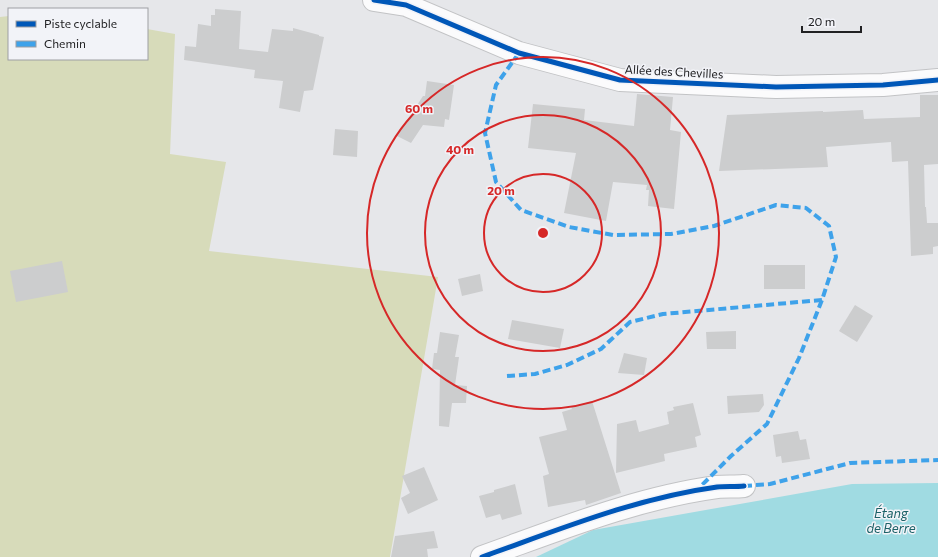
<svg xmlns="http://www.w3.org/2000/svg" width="938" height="557" viewBox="0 0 938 557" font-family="Commissioner,sans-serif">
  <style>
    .green { fill: #d7dbba }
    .water { fill: #a0dbe2 }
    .building { fill: #cccdce }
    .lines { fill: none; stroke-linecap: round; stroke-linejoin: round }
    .minor-casing { stroke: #c2c3c5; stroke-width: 24 }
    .minor { stroke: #fbfbfc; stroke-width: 22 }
    .quiet { stroke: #3ea2ea; stroke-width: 4; stroke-dasharray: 8 4; stroke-linecap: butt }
    .cycleway-casing { stroke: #f2f3f8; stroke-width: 8 }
    .cycleway { stroke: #0057b8; stroke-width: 5 }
    .ring { fill: none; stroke: #d62828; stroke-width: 2 }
    .labels { text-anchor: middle; stroke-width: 3; stroke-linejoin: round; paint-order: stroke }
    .street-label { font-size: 12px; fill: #212123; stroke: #f2f3f8 }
    .water-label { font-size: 13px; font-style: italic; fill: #1c6268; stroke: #f2f3f8 }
    .centre { fill: #d62828; stroke: #f2f3f8; stroke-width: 2 }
    .ring-label { font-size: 12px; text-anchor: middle; font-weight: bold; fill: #d62828; stroke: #f2f3f8; stroke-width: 3; stroke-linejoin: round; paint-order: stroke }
  </style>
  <rect width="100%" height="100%" fill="#e6e7ea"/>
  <polygon class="green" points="9,16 9,59 147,59 147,29 175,34 170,154 226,162 209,251 438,277 390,557 0,557 0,17"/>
  <polygon class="water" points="938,483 938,557 536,557 593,530 852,484"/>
  <g class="building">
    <polygon points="215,9 241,11 239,49 268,52 272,29 293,31 293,28 319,35 319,36 324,37 313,90 304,91 300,112 279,108 283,81 254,78 255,70 184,60 185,46 196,47 198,24 211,26 211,15 215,15"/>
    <polygon points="427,81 454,85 449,120 445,119 444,127 423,125 411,143 397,136 423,96 425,96"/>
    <polygon points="637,94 673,97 670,130 681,132 674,209 648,206 649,190 646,190 647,185 613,182 606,221 564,213 576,153 528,148 533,104 585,109 584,120 634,126"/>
    <polygon points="920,95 938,95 938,164 924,165 925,207 926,207 927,223 938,223 938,246 933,247 933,254 911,256 908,161 892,162 891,142 826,147 828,167 719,171 727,115 823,111 823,112 863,110 864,119 920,117"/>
    <polygon points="335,129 358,131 357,157 333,155"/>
    <polygon points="62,261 68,292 16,302 10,271"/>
    <rect x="764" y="265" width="41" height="24"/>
    <polygon points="480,274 483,291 462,296 458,279"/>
    <polygon points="855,305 873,316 857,342 839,331"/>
    <polygon points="512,320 564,329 560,348 508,339"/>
    <polygon points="736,331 736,349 707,349 706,332"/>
    <polygon points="440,332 459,335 455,357 459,357 455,385 467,386 466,403 452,403 449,427 439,426 440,370 432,369 434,353 437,353"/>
    <polygon points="624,353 647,358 644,375 618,373"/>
    <polygon points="763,394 764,405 759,412 728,414 727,396"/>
    <polygon points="592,401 621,493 586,505 585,500 548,507 543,476 549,474 539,437 567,430 562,412 572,409 571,407"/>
    <polygon points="693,403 701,435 695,437 697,447 664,454 665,461 616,473 617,424 636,420 639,432 669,424 667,412 674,410 673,407"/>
    <polygon points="798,431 800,440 806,439 810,459 782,463 781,456 776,457 773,435"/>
    <polygon points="424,467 438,500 408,514 401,498 410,493 402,476"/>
    <polygon points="515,484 522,514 502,520 500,514 486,518 479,496 494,492 494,490"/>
    <polygon points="434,531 438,548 427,549 428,557 391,557 395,536"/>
  </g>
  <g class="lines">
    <defs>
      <g id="minor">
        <polyline points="374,0 406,5 519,53 620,80 776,87 883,85 938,80"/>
        <path d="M 482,557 C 558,530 636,498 717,487 C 725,486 735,487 744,486"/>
      </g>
    </defs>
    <use href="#minor" class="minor-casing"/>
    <use href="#minor" class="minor"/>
    <g class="quiet">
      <polyline points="519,53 496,85 485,133 496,182 521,210 569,227 613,235 671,234 714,226 776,205 806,208 829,226 836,257 822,300 799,358 767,424 731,456 698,489"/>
      <polyline points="507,376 535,374 567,365 601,349 630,322 663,314 822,300"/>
      <polyline points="744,486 770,484 850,463 938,460"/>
    </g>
    <defs>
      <g id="cycleway">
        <polyline points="374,0 406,5 519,53 620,80 776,87 883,85 938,80"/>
        <path d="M 482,557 C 558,530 636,498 717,487 C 725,486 735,487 744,486"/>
      </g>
    </defs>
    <use href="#cycleway" class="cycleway-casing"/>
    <use href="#cycleway" class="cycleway"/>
  </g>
  <g class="ring">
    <circle cx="543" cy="233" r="59"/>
    <circle cx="543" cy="233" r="118"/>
    <circle cx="543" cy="233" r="176"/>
  </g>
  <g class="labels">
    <g class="street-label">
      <text transform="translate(674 72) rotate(3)" y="4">Allée des Chevilles</text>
    </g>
    <g class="water-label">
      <text x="891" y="518">Étang<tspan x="891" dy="15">de Berre</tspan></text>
    </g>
  </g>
  <circle cx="543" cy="233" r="6" class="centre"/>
  <g class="ring-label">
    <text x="419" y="113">60 m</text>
    <text x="460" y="154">40 m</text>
    <text x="501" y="195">20 m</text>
  </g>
  <rect x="8" y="8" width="140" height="52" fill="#f2f3f8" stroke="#9e9fa3"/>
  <rect x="16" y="21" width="20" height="6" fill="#0057b8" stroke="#9e9fa3"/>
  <text x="44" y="28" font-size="12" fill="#212123">Piste cyclable</text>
  <rect x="16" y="41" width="20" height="6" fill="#3ea2ea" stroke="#9e9fa3"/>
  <text x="44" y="48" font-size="12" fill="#212123">Chemin</text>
  <path d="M802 26v6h59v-6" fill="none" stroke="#212123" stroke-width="2"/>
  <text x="808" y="26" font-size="12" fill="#212123" stroke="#f2f3f8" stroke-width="3" paint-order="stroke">20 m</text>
</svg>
